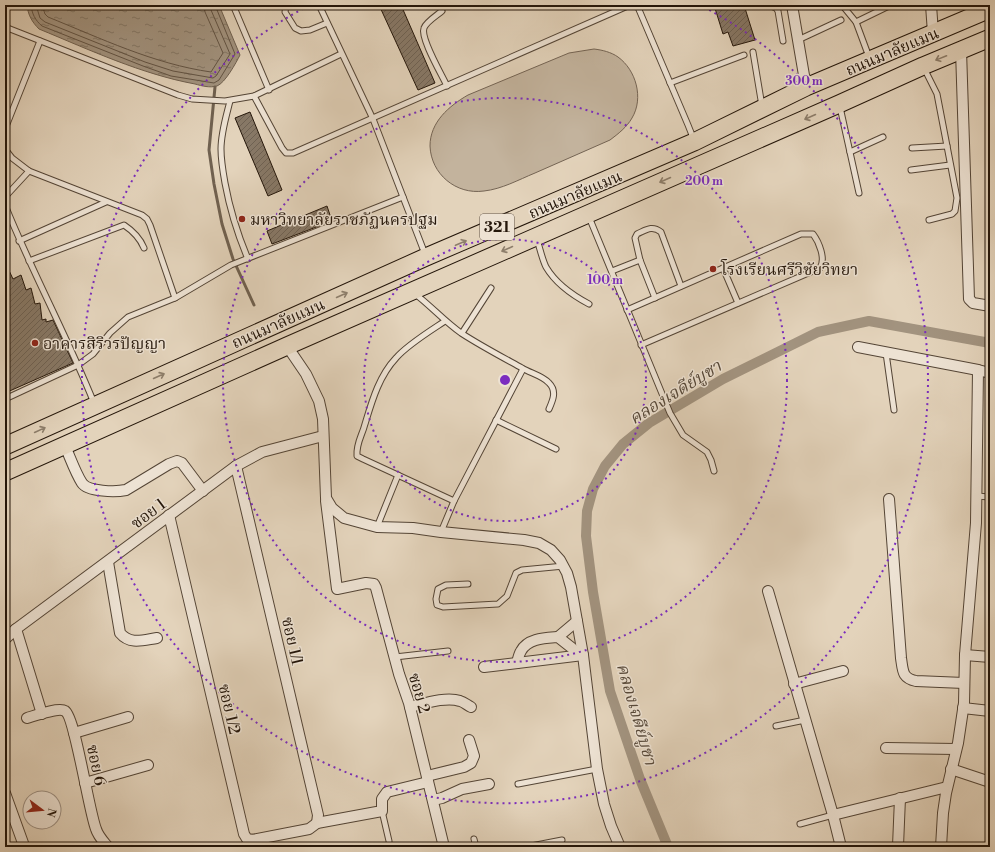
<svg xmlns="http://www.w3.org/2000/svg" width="995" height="852" viewBox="0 0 995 852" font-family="'Libre Bodoni','Noto Serif Thai',serif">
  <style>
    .pitch { fill: #c3b39d; stroke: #746454 }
    .water { fill: url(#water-ripples); stroke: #706150 }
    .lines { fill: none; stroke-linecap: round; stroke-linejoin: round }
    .shore { stroke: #635444; stroke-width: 1 }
    .stream { stroke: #706150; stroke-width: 3 }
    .canal { stroke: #a2937f; stroke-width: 10 }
    .building { fill: url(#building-hatch); stroke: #24160a }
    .service-casing { stroke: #544536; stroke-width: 7 }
    .minor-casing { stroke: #544536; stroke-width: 12 }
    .trunk-casing { stroke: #24160a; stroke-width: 19 }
    .service { stroke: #ede2d3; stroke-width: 5 }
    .minor { stroke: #ede2d3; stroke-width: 10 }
    .trunk { stroke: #e3d3bb; stroke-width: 17 }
    .oneway { stroke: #8d7e6b }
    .ring { fill: none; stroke: #7b2cbf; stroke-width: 2; stroke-dasharray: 2 4 }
    .poi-dot { fill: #8f2418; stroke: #ede2d3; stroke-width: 1.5 }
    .labels { text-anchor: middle; stroke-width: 3; stroke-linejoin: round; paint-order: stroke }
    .shield { fill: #ede2d3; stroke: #605346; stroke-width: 1 }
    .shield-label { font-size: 15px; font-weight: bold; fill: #24160a }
    .street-label { font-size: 16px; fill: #24160a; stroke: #ede2d3 }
    .poi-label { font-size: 16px; fill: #24160a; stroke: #ede2d3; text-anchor: start }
    .water-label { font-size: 17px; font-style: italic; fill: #564839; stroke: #ede2d3 }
    .centre { fill: #7b2cbf; stroke: #ede2d3; stroke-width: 2 }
    .ring-label { font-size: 12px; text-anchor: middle; font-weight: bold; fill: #7b2cbf; stroke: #ede2d3; stroke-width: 3; stroke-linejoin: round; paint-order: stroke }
  </style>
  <defs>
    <pattern id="water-ripples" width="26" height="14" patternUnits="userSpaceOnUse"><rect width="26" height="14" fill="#a2937f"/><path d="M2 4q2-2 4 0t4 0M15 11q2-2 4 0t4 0" fill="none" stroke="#847766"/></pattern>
    <pattern id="building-hatch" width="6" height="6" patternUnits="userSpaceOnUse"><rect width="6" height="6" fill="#877866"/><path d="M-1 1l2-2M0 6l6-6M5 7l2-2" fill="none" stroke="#6e6152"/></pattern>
  </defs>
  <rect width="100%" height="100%" fill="#e3d3bb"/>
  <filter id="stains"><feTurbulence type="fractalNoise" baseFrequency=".005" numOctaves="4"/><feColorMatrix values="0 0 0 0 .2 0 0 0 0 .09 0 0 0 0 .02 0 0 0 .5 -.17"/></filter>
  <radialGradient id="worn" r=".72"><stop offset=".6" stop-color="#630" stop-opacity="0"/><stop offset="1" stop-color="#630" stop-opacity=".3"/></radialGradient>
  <path class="pitch" d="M 594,49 C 602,50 611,52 618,57 C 636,70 644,98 632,118 C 627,127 618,134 610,140 C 585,151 560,162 535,173 C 518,180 502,189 484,191 C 456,195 431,174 430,146 C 430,122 449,106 468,95 L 569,53 Z"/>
  <path class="water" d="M 27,5 L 219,5 L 240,55 C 236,63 225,83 217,86 C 210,88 202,86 195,84 C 141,74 90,50 39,29 C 32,22 28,15 27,5 Z"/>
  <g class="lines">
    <g class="shore">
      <path d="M 31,5 C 32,14 35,20 42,26 L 143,66 L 171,76 L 214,83 L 219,80 L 235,54 L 215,5"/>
      <polyline points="36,5 40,18 45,22 145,62 173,71 213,78 216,76 230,54 211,10 210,5"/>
      <path d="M 42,5 L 45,14 L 48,17 C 100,38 154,64 211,72 L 223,53 L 205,12 L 204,5"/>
    </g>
    <polyline class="stream" points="215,87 209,150 214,184 222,224 233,259 254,305"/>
    <polyline class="canal" points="668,847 640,779 610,691 593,592 586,536 587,511 593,489 605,466 623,444 649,423 723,379 818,332 869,321 990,343"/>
  </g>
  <g class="building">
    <polygon points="379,5 401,5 435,83 418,90"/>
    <polygon points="714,5 744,5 755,40 733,46 728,32 723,34"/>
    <polygon points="250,112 282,190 268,196 235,118"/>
    <polygon points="327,206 332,221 272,244 267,231"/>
    <polygon points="5,262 13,279 21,275 26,290 31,288 35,304 40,303 42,320 46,319 46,322 53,320 73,363 5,393"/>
  </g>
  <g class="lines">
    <defs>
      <g id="service">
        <polyline points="233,5 269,90"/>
        <polyline points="286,5 285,12 295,28 301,31 310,30 327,23"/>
        <polyline points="319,5 373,119 425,254"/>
        <polyline points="637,5 688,125 694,140"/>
        <polyline points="768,5 776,8 778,11 783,41"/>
        <polyline points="842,5 856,22 869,57"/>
        <path d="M 442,11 C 436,16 426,22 424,28 C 420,38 442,75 447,86"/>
        <polyline points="856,22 891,5"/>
        <polyline points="5,27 178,95 192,99 225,101 254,96 341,54"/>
        <polyline points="798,40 841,20"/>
        <polyline points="753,52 762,106"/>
        <polyline points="924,68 937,94 957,198 955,211 952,214 929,220"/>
        <polyline points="670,83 744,55"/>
        <polyline points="254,96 282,148 286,153 293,153 630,5"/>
        <path d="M 230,101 C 226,117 221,133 221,149 C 221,160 223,172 225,183 C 230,210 237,233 248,259"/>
        <polyline points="840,107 859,193"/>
        <polyline points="5,129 40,41"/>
        <polyline points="912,148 947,146"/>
        <polyline points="5,149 12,158 29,171 142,215 147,219 150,225 175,298"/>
        <polyline points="850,152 883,137"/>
        <polyline points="911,170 950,165"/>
        <polyline points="5,197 29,171"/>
        <path d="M 5,205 C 32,272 67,336 94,403"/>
        <polyline points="589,217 670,413 683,435 707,452 711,460 714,471"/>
        <path d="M 537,240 C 540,248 542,259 546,267 C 556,284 572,295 589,304"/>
        <polyline points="19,241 106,202"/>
        <path d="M 29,261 L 124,225 C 133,231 140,238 144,248"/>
        <polyline points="723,268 738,303"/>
        <polyline points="612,271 640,260"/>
        <path d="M 414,293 C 431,306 444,321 461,333 C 481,346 502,357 522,368 C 530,373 543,376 549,383 C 557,391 553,400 549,409"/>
        <path d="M 655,298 L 640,260 L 635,238 L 637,234 C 646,230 652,225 661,232 L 681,286"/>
        <path d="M 627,310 L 801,234 L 813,234 C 819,242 826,259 820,268 L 641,345"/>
        <path d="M 445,321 C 430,331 407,345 396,358 C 379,376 372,401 365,424 C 362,436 356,443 357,456 L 363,459 L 454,501"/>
        <polyline points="462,333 491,288"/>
        <polyline points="886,353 894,410"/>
        <polyline points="5,399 78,365 93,354 110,333 128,317 175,298 231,265 403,197"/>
        <polyline points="496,420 556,449"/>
        <polyline points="976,496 990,497"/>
        <polyline points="377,527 398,475"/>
        <polyline points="441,532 454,501 523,369"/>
        <polyline points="468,584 446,585 438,589 436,599 437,605 443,607 498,604 507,596 516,573 522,570 564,566"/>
        <polyline points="395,657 448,651"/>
        <polyline points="776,726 805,720"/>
        <polyline points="518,784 597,769"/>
        <polyline points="382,811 389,841"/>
        <polyline points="800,824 833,815"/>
        <polyline points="474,839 476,847"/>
        <polyline points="526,847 562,840"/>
      </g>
      <g id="minor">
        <polyline points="792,5 806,87"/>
        <polyline points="931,5 933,33"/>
        <polyline points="961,50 969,299 973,303 990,306"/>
        <polyline points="287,346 306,374 319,401 323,419 326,498 332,508 344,518 377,527 413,528 441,532 524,540 539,543 551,550 560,560 567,573 571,587 583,655 597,769 604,804 611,826 620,847"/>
        <polyline points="858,347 978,370 990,373"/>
        <path d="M 65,446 C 70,457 75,472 82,483 C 88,492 116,492 126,490 L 169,464 L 177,461 L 182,463 L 203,491"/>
        <polyline points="236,466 318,815 317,823"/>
        <path d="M 889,499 L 901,658 C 903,671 902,678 916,681 L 964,683"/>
        <polyline points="326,501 337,589 366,583 374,584 376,588 399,674 409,703 444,847"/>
        <polyline points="169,515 244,834 247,839 252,840 309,829 317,823 382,811 382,799 387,792 428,782"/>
        <path d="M 108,562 L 120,633 C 130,645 143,640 157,638"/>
        <polyline points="768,591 833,815 947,787"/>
        <polyline points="16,629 42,714"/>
        <polyline points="558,637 577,621"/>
        <polyline points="5,639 16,629 236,466 262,452 323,436"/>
        <polyline points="965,655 990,657"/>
        <path d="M 517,663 C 518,659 519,654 521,651 C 528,638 546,638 558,637 L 572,648 L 579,655"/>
        <polyline points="484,667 583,655"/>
        <polyline points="794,684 843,671"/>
        <path d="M 410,707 C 423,704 446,696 460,701 C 464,702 467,705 471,707"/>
        <polyline points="963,708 990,711"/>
        <path d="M 27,718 C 34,716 59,707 65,711 C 75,717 89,812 96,829 C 98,836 104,842 108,847"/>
        <polyline points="74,733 128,717"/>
        <polyline points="886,748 956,749"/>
        <polyline points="951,769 990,782"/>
        <polyline points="427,776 464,767 471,763 474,756 469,740"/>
        <polyline points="85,783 148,765"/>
        <polyline points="5,793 23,843"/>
        <polyline points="433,800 442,798 462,789 489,784"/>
        <polyline points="833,815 841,847"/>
        <polyline points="898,846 900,798"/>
        <polyline points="941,847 943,813 946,793 958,743 964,703 965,655 976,523 978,370"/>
      </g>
      <g id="trunk">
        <polyline points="5,446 426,257 694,142 806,87 990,9"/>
        <polyline points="5,472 287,346 839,104 923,66 990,38"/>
      </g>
    </defs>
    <use href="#service" class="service-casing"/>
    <use href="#minor" class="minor-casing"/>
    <use href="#trunk" class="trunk-casing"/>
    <use href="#service" class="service"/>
    <use href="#minor" class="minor"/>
    <use href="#trunk" class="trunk"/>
  </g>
  <defs><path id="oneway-shaft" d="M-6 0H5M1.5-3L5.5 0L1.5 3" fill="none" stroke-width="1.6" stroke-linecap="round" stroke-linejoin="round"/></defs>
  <g class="oneway">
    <use href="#oneway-shaft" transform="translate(941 58) rotate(158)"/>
    <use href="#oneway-shaft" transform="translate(810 117) rotate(156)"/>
    <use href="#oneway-shaft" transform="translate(665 180) rotate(156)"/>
    <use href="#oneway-shaft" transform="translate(461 243) rotate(-23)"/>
    <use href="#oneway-shaft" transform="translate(507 249) rotate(156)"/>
    <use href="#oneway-shaft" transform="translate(342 295) rotate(-24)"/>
    <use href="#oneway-shaft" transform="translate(159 376) rotate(-24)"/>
    <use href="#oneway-shaft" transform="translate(40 430) rotate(-25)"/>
  </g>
  <g class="ring">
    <circle cx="505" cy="380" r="141"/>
    <circle cx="505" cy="380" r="282"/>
    <path d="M704 7A423 423 0 1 1 306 7"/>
  </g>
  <g class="poi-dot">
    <circle cx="242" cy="219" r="4"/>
    <circle cx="713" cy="269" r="4"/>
    <circle cx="35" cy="343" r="4"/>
  </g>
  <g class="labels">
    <rect class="shield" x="480" y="214" width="34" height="26" rx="3"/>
    <g class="shield-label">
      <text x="497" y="232">321</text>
    </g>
    <g class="street-label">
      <text transform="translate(892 51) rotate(-23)" y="6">ถนนมาลัยแมน</text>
      <text transform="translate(575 194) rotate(-23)" y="6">ถนนมาลัยแมน</text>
      <text transform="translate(278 323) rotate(-24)" y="6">ถนนมาลัยแมน</text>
      <text transform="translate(148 513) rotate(-37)" y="6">ซอย 1</text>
      <text transform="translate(293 641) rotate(77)" y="6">ซอย 1/1</text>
      <text transform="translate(420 693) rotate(74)" y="6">ซอย 2</text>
      <text transform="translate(230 709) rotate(77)" y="6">ซอย 1/2</text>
      <text transform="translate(97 765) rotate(78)" y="6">ซอย 6</text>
    </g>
    <g class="poi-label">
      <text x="250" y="225">มหาวิทยาลัยราชภัฏนครปฐม</text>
      <text x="721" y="275">โรงเรียนศรีวิชัยวิทยา</text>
      <text x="43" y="349">อาคารสิริวรปัญญา</text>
    </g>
    <g class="water-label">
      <text transform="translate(675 392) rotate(-32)" y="6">คลองเจดีย์บูชา</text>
      <text transform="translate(637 714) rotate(74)" y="6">คลองเจดีย์บูชา</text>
    </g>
  </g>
  <circle cx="505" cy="380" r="6" class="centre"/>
  <g class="ring-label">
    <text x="804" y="85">300 m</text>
    <text x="704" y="185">200 m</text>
    <text x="605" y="284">100 m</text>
  </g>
  <rect width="995" height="852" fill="none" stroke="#e3d3bb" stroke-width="20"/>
  <rect x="6" y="6" width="983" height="840" fill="none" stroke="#24160a" stroke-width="2"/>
  <rect x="10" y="10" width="975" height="832" fill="none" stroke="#24160a"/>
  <g transform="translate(42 810) rotate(106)"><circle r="19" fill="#ede2d3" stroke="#9d9083"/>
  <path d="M0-3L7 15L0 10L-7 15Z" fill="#8f2418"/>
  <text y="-6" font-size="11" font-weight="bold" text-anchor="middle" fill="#24160a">N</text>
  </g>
  <rect width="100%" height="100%" filter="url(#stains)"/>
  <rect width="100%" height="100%" fill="url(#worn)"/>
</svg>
